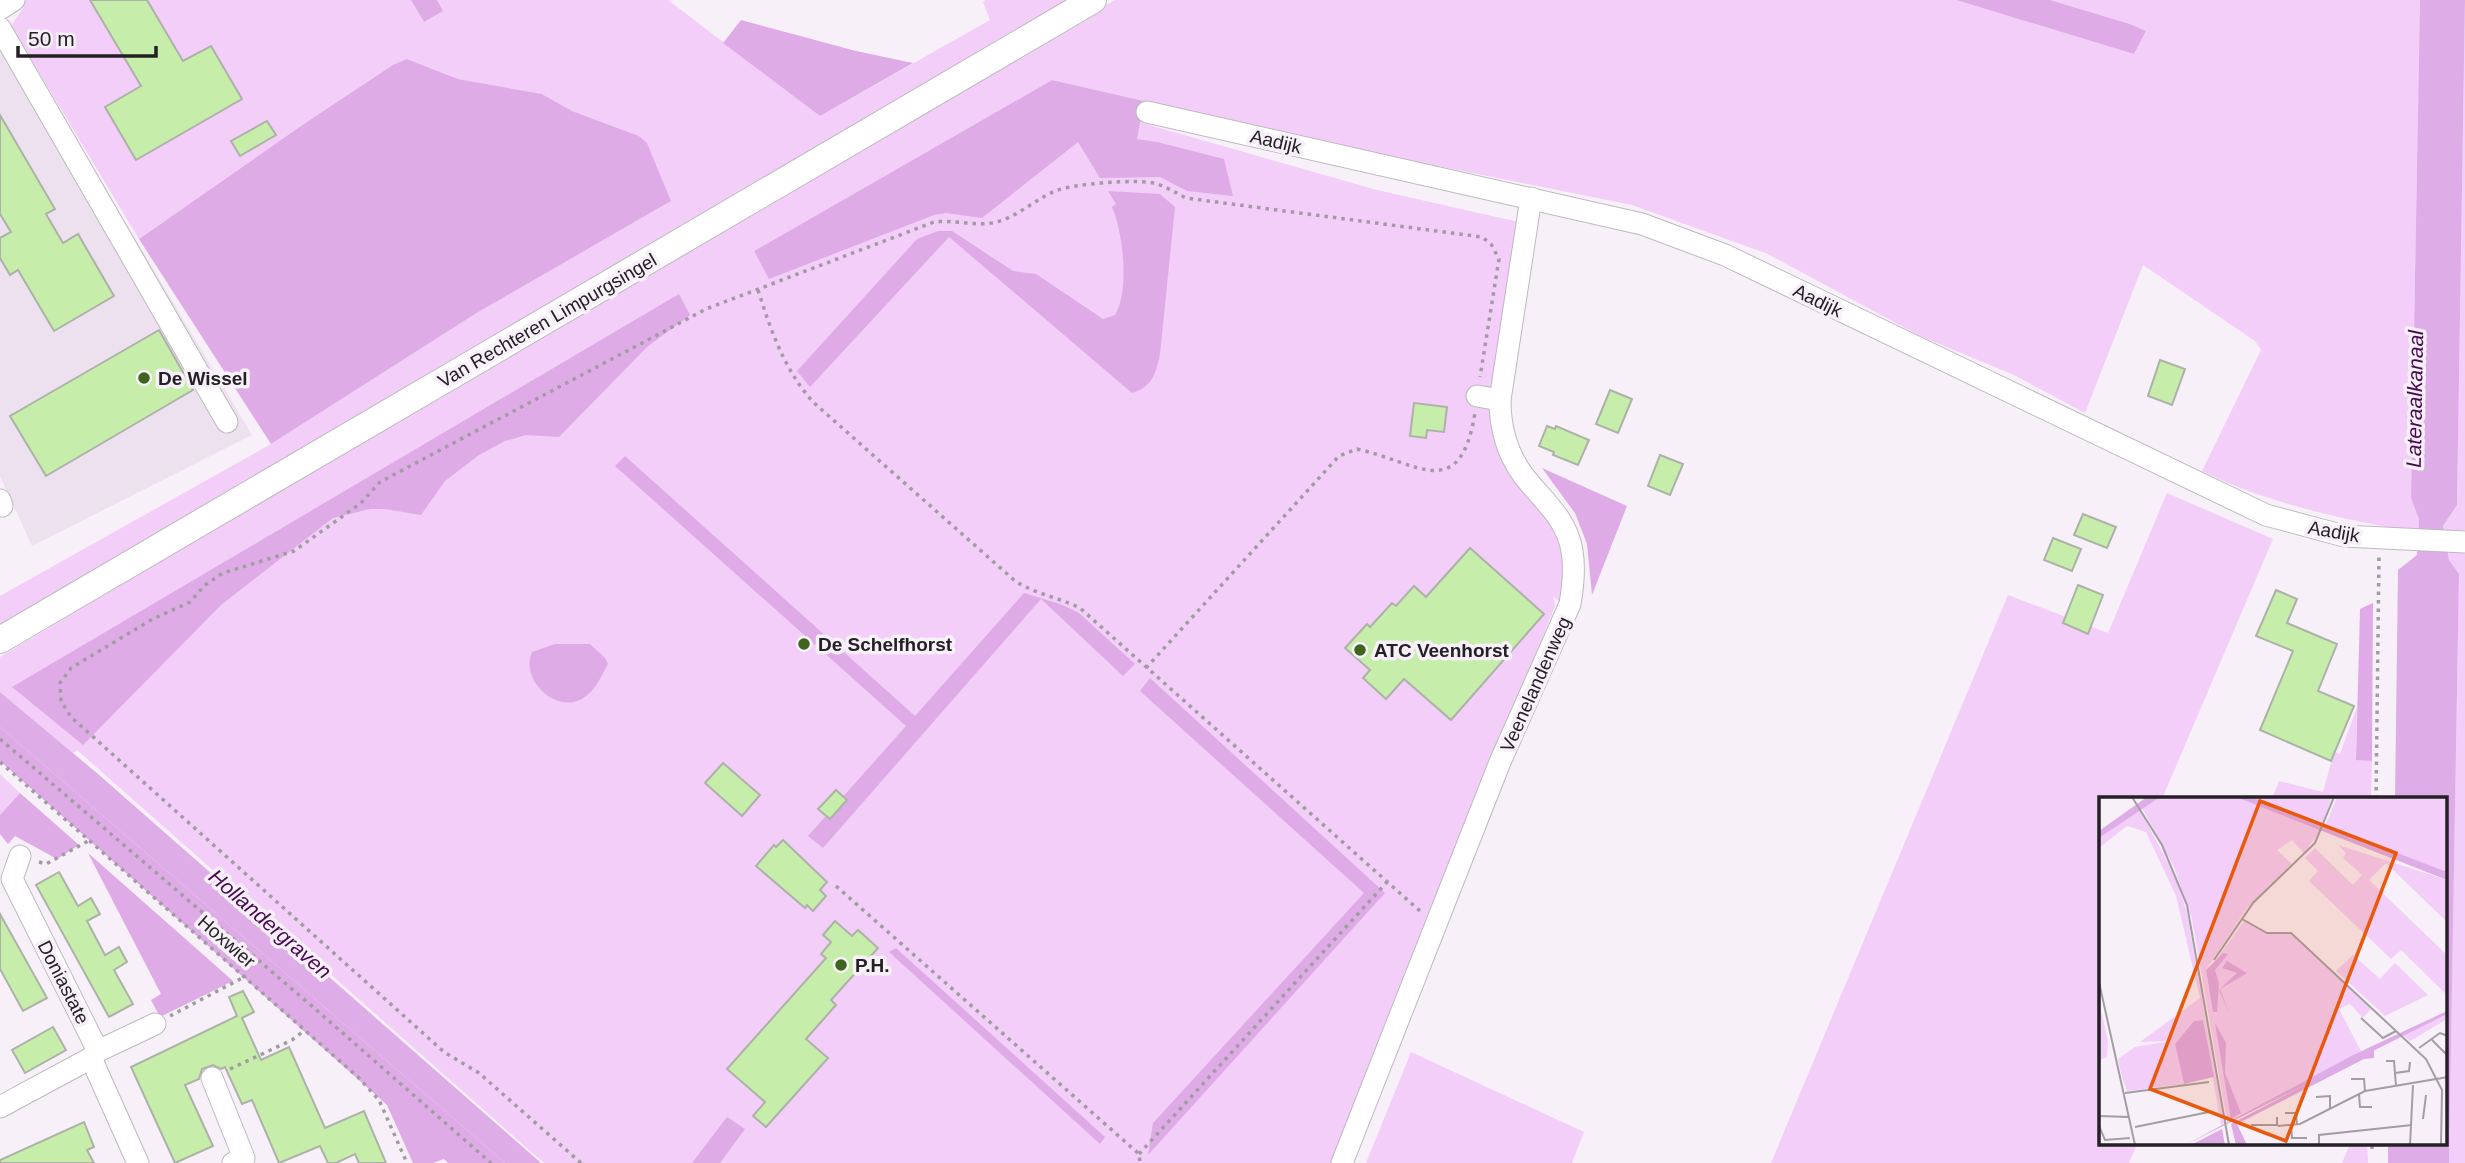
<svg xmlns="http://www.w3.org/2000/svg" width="2465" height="1163" viewBox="0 0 2465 1163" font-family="Arial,sans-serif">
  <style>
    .built { fill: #eee1ef }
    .green { fill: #f2cef8 }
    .forest { fill: #deabe7 }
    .water { fill: #deace7 }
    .building { fill: #c6eda9; stroke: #adb2a9; stroke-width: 2 }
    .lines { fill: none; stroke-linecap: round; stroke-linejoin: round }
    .minor-casing { stroke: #bfb8c0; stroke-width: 23 }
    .major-casing { stroke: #bfb8c0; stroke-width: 28 }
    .path { stroke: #a19ca2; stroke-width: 3.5; stroke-dasharray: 3.5 5; stroke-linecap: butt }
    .minor { stroke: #fff; stroke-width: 21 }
    .major { stroke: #fff; stroke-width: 26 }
    .poi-dot { fill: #3f641d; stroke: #f7f0f9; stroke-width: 2.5 }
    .labels { text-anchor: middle; stroke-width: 7; stroke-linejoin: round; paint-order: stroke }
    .street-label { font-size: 19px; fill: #242124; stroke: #f7f0f9 }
    .poi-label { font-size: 19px; font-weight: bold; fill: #242124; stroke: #f7f0f9; text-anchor: start }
    .water-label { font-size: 21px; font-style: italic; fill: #480952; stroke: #f7f0f9 }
    .inset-road { fill: none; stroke: #a39da4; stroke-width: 2 }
    .view { fill: #e8590c; fill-opacity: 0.15; stroke: #e8590c; stroke-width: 3.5 }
    .inset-edge { fill: none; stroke: #242124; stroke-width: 3.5 }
  </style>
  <rect width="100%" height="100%" fill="#f7f0f9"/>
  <polygon class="built" points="7,23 252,435 32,546 0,476 0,27"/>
  <g class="green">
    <polygon points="24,0 411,0 424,22 442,11 437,0 668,0 820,116 990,20 983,2 986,0 1069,0 0,625 0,596 271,444 475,314 671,201 647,143 639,136 572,111 542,94 458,79 407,59 301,126 139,239 11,26 24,7"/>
    <path d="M 1115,0 L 1956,0 L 2134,54 L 2146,31 L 2130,24 L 2050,0 L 2420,0 L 2411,497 L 2419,519 L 2418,533 C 2344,519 2271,505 2202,471 L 2261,350 L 2255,341 L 2143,265 L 2085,413 L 2014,375 L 1920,336 L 1768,254 L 1632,205 L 1378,154 L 1052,80 L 754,251 L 759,260 L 1051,97 L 1377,190 L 1523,223 L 1505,459 L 1515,482 L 1551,522 L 1562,553 L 1565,577 L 1561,603 L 1553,596 L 1555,606 L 1333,1163 L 544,1163 L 77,750 L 73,753 L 0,692 L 0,657 L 526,344 Z"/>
    <polygon points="2465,0 2465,530 2444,531 2443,526 2457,505"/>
    <polygon points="2167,493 2273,539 2162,799 2101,799 2101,1144 2137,1144 2129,1163 1771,1163 2008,595 2108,633"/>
    <polygon points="2447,548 2465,554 2465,1163 2449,1163 2459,574 2449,560"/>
    <polygon points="2357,707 2356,759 2372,761 2371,799 2272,799 2279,781 2323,792 2334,752 2340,754"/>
    <polygon points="0,774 20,793 0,815"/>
    <polygon points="1411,1052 1584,1132 1572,1163 1366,1163"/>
    <polygon points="2350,1144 2367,1144 2368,1163 2342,1163"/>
  </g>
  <g class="forest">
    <polygon points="411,0 437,0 443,11 424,22"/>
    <polygon points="1956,0 2050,0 2130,24 2146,31 2134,54"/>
    <polygon points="741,20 856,51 913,63 820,116 723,43"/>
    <polygon points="407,59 458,79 542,94 572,111 639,136 647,143 671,201 475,314 271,444 139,239 301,126 393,65"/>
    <polygon points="1052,80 1144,101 1137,139 1157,142 1224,159 1233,196 1187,191 1160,177 1100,178 1078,142 982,218 946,213 934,215 769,279 754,251"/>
    <path d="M 1108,191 L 1160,194 L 1175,207 L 1160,354 C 1156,374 1152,387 1132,393 L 949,237 L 810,387 L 797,371 L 917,239 L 938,231 L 952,231 L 1013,271 L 1036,274 L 1103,319 L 1115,315 C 1130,290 1123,232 1112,207 L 1116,204 Z"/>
    <polygon points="679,294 690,315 647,347 559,437 526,435 505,441 479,455 445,481 421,515 385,509 370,509 333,518 221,605 83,745 12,687"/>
    <polygon points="625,456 915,716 1024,593 1060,604 1079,613 1135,664 1123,676 1041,599 823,848 808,836 906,726 615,466"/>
    <polygon points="1542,468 1627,506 1592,595 1587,544 1575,513"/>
    <polygon points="2373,603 2372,761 2356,760 2360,609"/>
    <path d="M 555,644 L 590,644 L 605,658 L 608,664 C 601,676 597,688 586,696 C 559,718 519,680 532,652 Z"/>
    <polygon points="1150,678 1385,893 1148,1155 1153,1123 1364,893 1140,691"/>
    <polygon points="0,727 505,1163 448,1163 444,1159 433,1163 413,1163 387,1105 0,761"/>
    <polygon points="20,793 79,845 57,859 15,836 8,844 0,834 0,815"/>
    <polygon points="88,853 233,981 160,1017 151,1000 161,994"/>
    <polygon points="896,948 1105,1137 1100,1144 889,952"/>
    <polygon points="727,1117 745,1129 720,1163 692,1163"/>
  </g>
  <g class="water">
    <polygon points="2420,0 2465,0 2457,505 2443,526 2449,560 2459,574 2449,1163 2388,1163 2388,1144 2446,1144 2446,799 2395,799 2398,570 2417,555 2419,519 2411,498"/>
    <polygon points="0,692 98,774 541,1163 505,1163 0,727"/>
  </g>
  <g class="building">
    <polygon points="90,0 147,0 183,61 211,46 242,99 136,160 105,107 141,86"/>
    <polygon points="0,115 55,209 46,214 63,243 78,234 114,296 54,331 18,270 10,275 0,258 0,238 11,232 0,214"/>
    <polygon points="267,121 276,135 240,156 231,141"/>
    <polygon points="159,330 193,390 46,476 10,416"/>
    <polygon points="2160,360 2185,369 2172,405 2148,396"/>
    <polygon points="1610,390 1632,399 1618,433 1596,424"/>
    <polygon points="1414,403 1447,407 1444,432 1427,430 1426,438 1410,436"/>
    <polygon points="1547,426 1555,429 1556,426 1589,440 1578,465 1553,455 1554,452 1539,446"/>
    <polygon points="1660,455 1683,464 1670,495 1648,486"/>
    <polygon points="2083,514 2116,527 2107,548 2074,535"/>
    <polygon points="2053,538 2081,549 2072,571 2044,560"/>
    <polygon points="1470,548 1544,614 1451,720 1404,679 1386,699 1363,678 1370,670 1345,648 1367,624 1370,627 1392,603 1396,606 1414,586 1426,597"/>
    <polygon points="2078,585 2103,595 2088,634 2063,623"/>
    <polygon points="2276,590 2297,599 2287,623 2337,644 2318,691 2354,706 2331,761 2260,730 2293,651 2256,636"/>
    <polygon points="723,763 760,795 742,816 705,783"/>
    <polygon points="836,790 847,800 830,819 818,809"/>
    <polygon points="783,840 827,882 820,890 826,896 813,911 807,905 805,908 756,866 774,845 776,847"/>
    <polygon points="59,872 78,906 91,898 100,914 87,921 105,955 119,947 127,962 114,970 133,1004 109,1017 36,885"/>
    <polygon points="0,914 47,998 23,1011 0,969"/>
    <polygon points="835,921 852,936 858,930 878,948 831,1000 836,1005 806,1039 828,1058 766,1127 753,1116 765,1102 727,1069 826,958 821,954 831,942 823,935"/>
    <polygon points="243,991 254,1012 242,1018 261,1060 289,1047 325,1128 364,1111 386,1163 359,1163 355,1154 336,1163 328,1163 320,1146 279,1163 252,1100 242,1104 225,1067 221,1069 213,1065 202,1069 199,1079 185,1085 213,1146 175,1163 131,1067 237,1016 229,997"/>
    <polygon points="53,1027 66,1050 25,1073 12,1050"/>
    <polygon points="84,1122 94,1147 87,1150 94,1163 0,1163 0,1160"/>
  </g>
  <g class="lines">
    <defs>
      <g id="minor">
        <polyline points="0,9 14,0"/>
        <polyline points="0,28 227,422"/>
        <polyline points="1147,112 1642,224 1725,255 2266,515 2344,536 2465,542"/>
        <polyline points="1477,396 1500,400"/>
        <polyline points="0,500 2,506"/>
        <polyline points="20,856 12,879 98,1051 155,1024"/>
        <polyline points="91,1058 138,1163"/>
        <polyline points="212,1078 244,1158 233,1163"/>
        <polyline points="0,1107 91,1058 98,1051"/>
        <path d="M 1342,1163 L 1500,762 L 1570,604 C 1573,587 1575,569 1572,551 C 1567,518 1542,500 1523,475 C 1507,453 1500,427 1500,400 L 1531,198"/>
      </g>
      <polyline id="major" points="0,640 1093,0"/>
    </defs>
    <use href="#minor" class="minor-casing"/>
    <use href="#major" class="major-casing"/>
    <g class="path">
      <path d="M 758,290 C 771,331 784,369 813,402 L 1014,580 C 1034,594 1058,597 1080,608 L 1420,911"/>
      <path d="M 1146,668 L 1339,456 L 1357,449 C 1417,462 1460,505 1475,413"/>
      <polyline points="0,739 313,1007 491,1163"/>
      <polyline points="0,762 358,1077 379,1100 407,1163"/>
      <polyline points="2376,799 2379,555"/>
      <polyline points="39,862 46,864 90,840"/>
      <polyline points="836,886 1139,1154 1140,1163"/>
      <polyline points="170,1016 246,976"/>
      <polyline points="230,1069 292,1040 305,1030"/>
      <polyline points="2372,1149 2372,1144"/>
      <polyline points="1139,1154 1387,882"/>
      <path d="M 581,1163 L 479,1073 L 444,1052 L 71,717 L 61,701 L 60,683 L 71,668 L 151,620 L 190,602 L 205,585 L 223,573 L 294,551 L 361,503 L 380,482 L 706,309 L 934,222 C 956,219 981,229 1003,220 C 1021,213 1037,199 1055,191 C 1072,184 1140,178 1157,184 C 1167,187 1176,193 1186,198 L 1482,237 L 1491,244 L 1499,259 L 1480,377"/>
    </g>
    <use href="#minor" class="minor"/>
    <use href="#major" class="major"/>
  </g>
  <g class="poi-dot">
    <circle cx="144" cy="378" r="7"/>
    <circle cx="804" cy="644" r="7"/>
    <circle cx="1360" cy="650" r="7"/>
    <circle cx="841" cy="965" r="7"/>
  </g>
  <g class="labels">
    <g class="street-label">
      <text transform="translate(1276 141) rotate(13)" y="7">Aadijk</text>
      <text transform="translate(1818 300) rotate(26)" y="7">Aadijk</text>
      <text transform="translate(547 320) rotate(-30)" y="7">Van Rechteren Limpurgsingel</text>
      <text transform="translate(2334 531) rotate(10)" y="7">Aadijk</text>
      <text transform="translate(1535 684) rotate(-66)" y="7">Veenelandenweg</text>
      <text transform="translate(227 941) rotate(41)" y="7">Hoxwier</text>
      <text transform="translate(64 982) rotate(63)" y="7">Doniastate</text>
    </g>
    <g class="poi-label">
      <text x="158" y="385">De Wissel</text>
      <text x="818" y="651">De Schelfhorst</text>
      <text x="1374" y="657">ATC Veenhorst</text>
      <text x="855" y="972">P.H.</text>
    </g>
    <g class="water-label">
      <text transform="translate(2415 399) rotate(-89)" y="7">Lateraalkanaal</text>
      <text transform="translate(270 924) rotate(41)" y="7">Hollandergraven</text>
    </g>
  </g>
  <g transform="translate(2099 797)">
    <rect width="348" height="348" fill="#f7f0f9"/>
    <path d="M 61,0 L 137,0 L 222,33 L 205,56 L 193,43 L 178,53 L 193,67 L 148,111 L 107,173 L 114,215 L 109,174 L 145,124 L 166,136 L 189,135 L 272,212 L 264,221 L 251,207 L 240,212 L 262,254 L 128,325 L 93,122 L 75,70 L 43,11 ZM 152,0 L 233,0 L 222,30 ZM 238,0 L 348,0 L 348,75 L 225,31 ZM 41,13 L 76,79 L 88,116 L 125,327 L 122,329 L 104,223 L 95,224 L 76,247 L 85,287 L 28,294 L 23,280 L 19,262 L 36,250 L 72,244 L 41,245 L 101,201 L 77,99 L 47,35 L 28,29 L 0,51 L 0,41 ZM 239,48 L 348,83 L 348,125 L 287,66 L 270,83 L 348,158 L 348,198 L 302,153 L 292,162 L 210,84 L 219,74 L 206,61 L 216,51 L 254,88 L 263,78 L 244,61 L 247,56 ZM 254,158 L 281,182 L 296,166 L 329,198 L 286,219 L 237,174 ZM 0,205 L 9,244 L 8,260 L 0,263 ZM 348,217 L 348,222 L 311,244 L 304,238 Z" fill="#f2cef8"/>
    <path d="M 124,156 L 129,157 L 116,173 L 120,187 L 118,215 L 114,215 L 107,173 ZM 128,164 L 148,176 L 121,192 L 130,216 L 120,193 L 138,176 L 123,171 ZM 104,223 L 115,280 L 85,287 L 76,247 L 95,224 ZM 116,226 L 127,246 L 126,276 L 142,316 L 132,322 ZM 275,251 L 275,261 L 265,262 L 138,327 L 148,348 L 137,348 L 132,327 ZM 123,332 L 126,348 L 92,348 Z" fill="#deabe7"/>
    <path d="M 48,0 L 61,0 L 0,41 L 0,34 ZM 137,0 L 152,0 L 348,75 L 348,83 ZM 348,214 L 348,217 L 86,348 L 254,258 Z" fill="#deace7"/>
    <path class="inset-road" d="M 33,0 L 63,48 L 88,108 L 130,348M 143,122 L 168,136 L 192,136 L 327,262 L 343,293 L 342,348M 115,163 L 154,106 L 216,46 L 235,0M 0,185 L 36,348M 262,221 L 284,241 L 297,234M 333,243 L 349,259M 320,251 L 341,236 L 349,239M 287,264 L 295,264 L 297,289M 296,276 L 310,274 L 311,265M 252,282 L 265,282 L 266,294M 26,296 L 110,285M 260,297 L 261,310 L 273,310M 217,300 L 231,299 L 231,311M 186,316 L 197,316 L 198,328M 0,319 L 30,320M 324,322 L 327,298M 152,328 L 178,328 L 178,320M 192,328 L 193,341 L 208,341M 0,329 L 6,343 L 31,341M 179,329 L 201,327 L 266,294 L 349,280M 36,330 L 110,315M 220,348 L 220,338 L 313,328M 311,348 L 314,288"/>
    <path class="view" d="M 161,4 L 297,56 L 187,344 L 51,292 Z"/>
    <rect width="348" height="348" class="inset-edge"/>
  </g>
  <path d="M18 46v10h138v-10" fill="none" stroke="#242124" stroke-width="3.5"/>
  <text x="28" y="46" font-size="21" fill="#242124" stroke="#f7f0f9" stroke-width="5" paint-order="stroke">50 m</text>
</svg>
